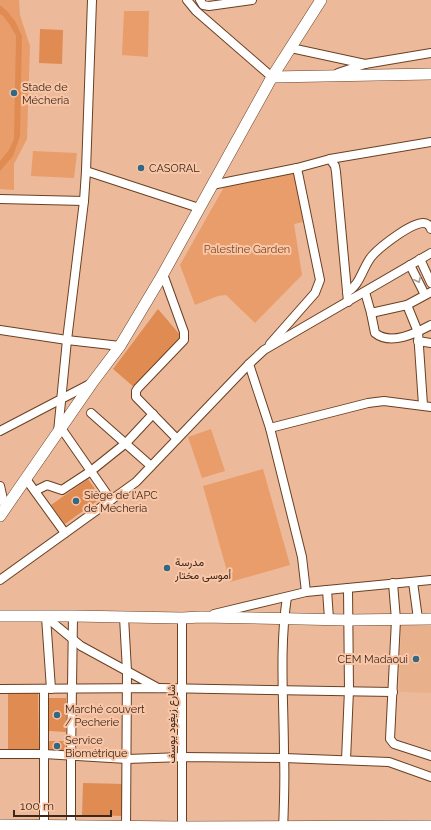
<svg xmlns="http://www.w3.org/2000/svg" width="431" height="830" viewBox="0 0 431 830" font-family="Raleway,Vazirmatn,sans-serif">
  <style>
    .built { fill: #e9b08c }
    .green { fill: #e99d6b }
    .building { fill: #e08b51 }
    .lines { fill: none; stroke-linecap: round; stroke-linejoin: round }
    .street-casing { stroke: #6a4023; stroke-width: 10 }
    .secondary-casing { stroke: #6a4023; stroke-width: 12 }
    .street { stroke: #fff; stroke-width: 8 }
    .secondary { stroke: #fff; stroke-width: 11 }
    .oneway { stroke: #a79e98 }
    .poi-dot { fill: #326884; stroke: #f9c6a7; stroke-width: 1.5 }
    .labels { text-anchor: middle; stroke-width: 4; stroke-linejoin: round; paint-order: stroke }
    .poi-label { font-size: 11px; fill: #3b281b; stroke: #f9c6a7; text-anchor: start }
    .park-label { font-size: 11px; fill: #7f471e; stroke: #f9c6a7 }
    .street-label { font-size: 11px; fill: #3b281b; stroke: #f9c6a7 }
  </style>
  <rect width="100%" height="100%" fill="#ecba9a"/>
  <polygon class="built" points="401,625 431,626 431,693 399,692"/>
  <g class="green">
    <polygon points="0,0 19,0 20,15 30,46 27,139 14,164 14,190 0,189"/>
    <polygon points="124,11 149,11 148,57 122,55"/>
    <polygon points="33,151 77,153 74,178 31,176"/>
    <polygon points="294,172 303,222 294,224 302,275 255,323 226,295 218,296 195,305 180,265 224,187"/>
    <polygon points="211,429 225,471 202,478 188,437"/>
    <polygon points="263,469 290,565 230,582 203,486"/>
  </g>
  <g class="building">
    <polygon points="0,5 7,11 15,21 22,36 20,136 13,156 0,171 0,161 9,150 14,139 16,36 10,25 3,16 0,14"/>
    <polygon points="40,29 63,30 62,64 39,63"/>
    <polygon points="158,309 181,336 135,388 113,369"/>
    <polygon points="88,479 101,498 65,524 51,505"/>
    <polygon points="8,692 38,692 39,751 8,750"/>
    <polygon points="48,698 66,698 66,732 49,731"/>
    <polygon points="49,741 65,741 66,752 49,751"/>
    <polygon points="83,783 125,784 124,816 82,815"/>
  </g>
  <g class="lines">
    <defs>
      <g id="street">
        <polyline points="187,0 196,11 272,77"/>
        <polyline points="200,0 203,5 209,6 252,0"/>
        <polyline points="291,48 365,64"/>
        <polyline points="338,73 365,64 431,53"/>
        <polyline points="330,159 431,142"/>
        <polyline points="86,171 199,208"/>
        <polyline points="212,185 297,168 330,159 335,166 336,172 348,302"/>
        <polyline points="0,199 84,201"/>
        <polyline points="420,259 431,283"/>
        <polyline points="410,265 425,295"/>
        <polyline points="163,274 184,332 184,340 138,388 136,391 136,397 177,439"/>
        <path d="M 347,292 C 360,286 363,266 372,256 C 379,248 417,217 427,224 C 428,224 431,228 431,229"/>
        <path d="M 365,292 L 371,313 L 375,333 C 391,346 416,333 431,325"/>
        <polyline points="407,305 418,332 423,405"/>
        <polyline points="371,313 407,305 431,292"/>
        <polyline points="0,330 67,340 120,346"/>
        <polyline points="418,341 431,343"/>
        <polyline points="270,344 315,293 320,280 297,168"/>
        <polyline points="249,364 270,428 302,557 306,592"/>
        <polyline points="91,413 151,466"/>
        <polyline points="61,428 111,500"/>
        <polyline points="270,428 368,403 384,401 431,407"/>
        <polyline points="0,431 90,384"/>
        <polyline points="58,432 67,340 84,201 86,171 92,0"/>
        <polyline points="26,479 65,533"/>
        <polyline points="0,486 5,508"/>
        <polyline points="35,491 47,485 62,490 91,471 126,443 153,414"/>
        <polyline points="0,580 136,482 249,364 264,350 431,253"/>
        <polyline points="413,582 418,619"/>
        <polyline points="393,583 396,620 390,739 394,744 431,756"/>
        <polyline points="327,590 329,619"/>
        <polyline points="214,614 306,592 431,580"/>
        <polyline points="46,617 81,646 158,688"/>
        <polyline points="46,617 51,689"/>
        <polyline points="124,617 127,671 126,830"/>
        <polyline points="0,689 158,688 393,692"/>
        <polyline points="44,689 44,829"/>
        <polyline points="0,754 44,754 127,759 183,757 284,758 389,762 431,777"/>
        <polyline points="346,760 349,690 348,588"/>
        <polyline points="71,830 71,756 73,616"/>
        <polyline points="182,830 182,618"/>
        <path d="M 283,830 C 284,806 285,781 284,756 C 284,703 279,649 287,597"/>
      </g>
      <g id="secondary">
        <polyline points="272,77 431,74"/>
        <polyline points="0,516 92,383 120,346 163,274 272,77 321,0"/>
        <polyline points="0,616 73,616 182,618 201,617 348,620 431,619"/>
        <polyline points="0,825 182,827 431,826"/>
      </g>
    </defs>
    <use href="#street" class="street-casing"/>
    <use href="#secondary" class="secondary-casing"/>
    <use href="#street" class="street"/>
    <use href="#secondary" class="secondary"/>
  </g>
  <defs><path id="oneway-chevron" d="M-2-3.5L2.5 0L-2 3.5" fill="none" stroke-width="1.6" stroke-linecap="round" stroke-linejoin="round"/></defs>
  <use class="oneway" href="#oneway-chevron" transform="translate(418 280) rotate(65)"/>
  <g class="poi-dot">
    <circle cx="14" cy="93" r="4"/>
    <circle cx="141" cy="168" r="4"/>
    <circle cx="76" cy="501" r="4"/>
    <circle cx="167" cy="568" r="4"/>
    <circle cx="416" cy="659" r="4"/>
    <circle cx="57" cy="715" r="4"/>
    <circle cx="57" cy="746" r="4"/>
  </g>
  <g class="labels">
    <g class="poi-label">
      <text x="22" y="91">Stade de<tspan x="22" dy="13">Mécheria</tspan></text>
      <text x="149" y="172">CASORAL</text>
      <text x="84" y="499">Siège de l'APC<tspan x="84" dy="13">de Mecheria</tspan></text>
      <text x="175" y="566">مدرسة<tspan x="175" dy="13">أموسى مختار</tspan></text>
      <text x="408" y="663" text-anchor="end">CEM Madaoui</text>
      <text x="65" y="713">Marché couvert<tspan x="65" dy="13">/ Pecherie</tspan></text>
      <text x="65" y="744">Service<tspan x="65" dy="13">Biométrique</tspan></text>
    </g>
    <g class="park-label">
      <text x="247" y="253">Palestine Garden</text>
    </g>
    <g class="street-label">
      <text transform="translate(171 724) rotate(-90)" y="4">شارع زيغود يوسف</text>
    </g>
  </g>
  <path d="M14 810v6h97v-6" fill="none" stroke="#3b281b" stroke-width="2"/>
  <text x="20" y="810" font-size="12" fill="#3b281b" stroke="#f9c6a7" stroke-width="3" paint-order="stroke">100 m</text>
</svg>
